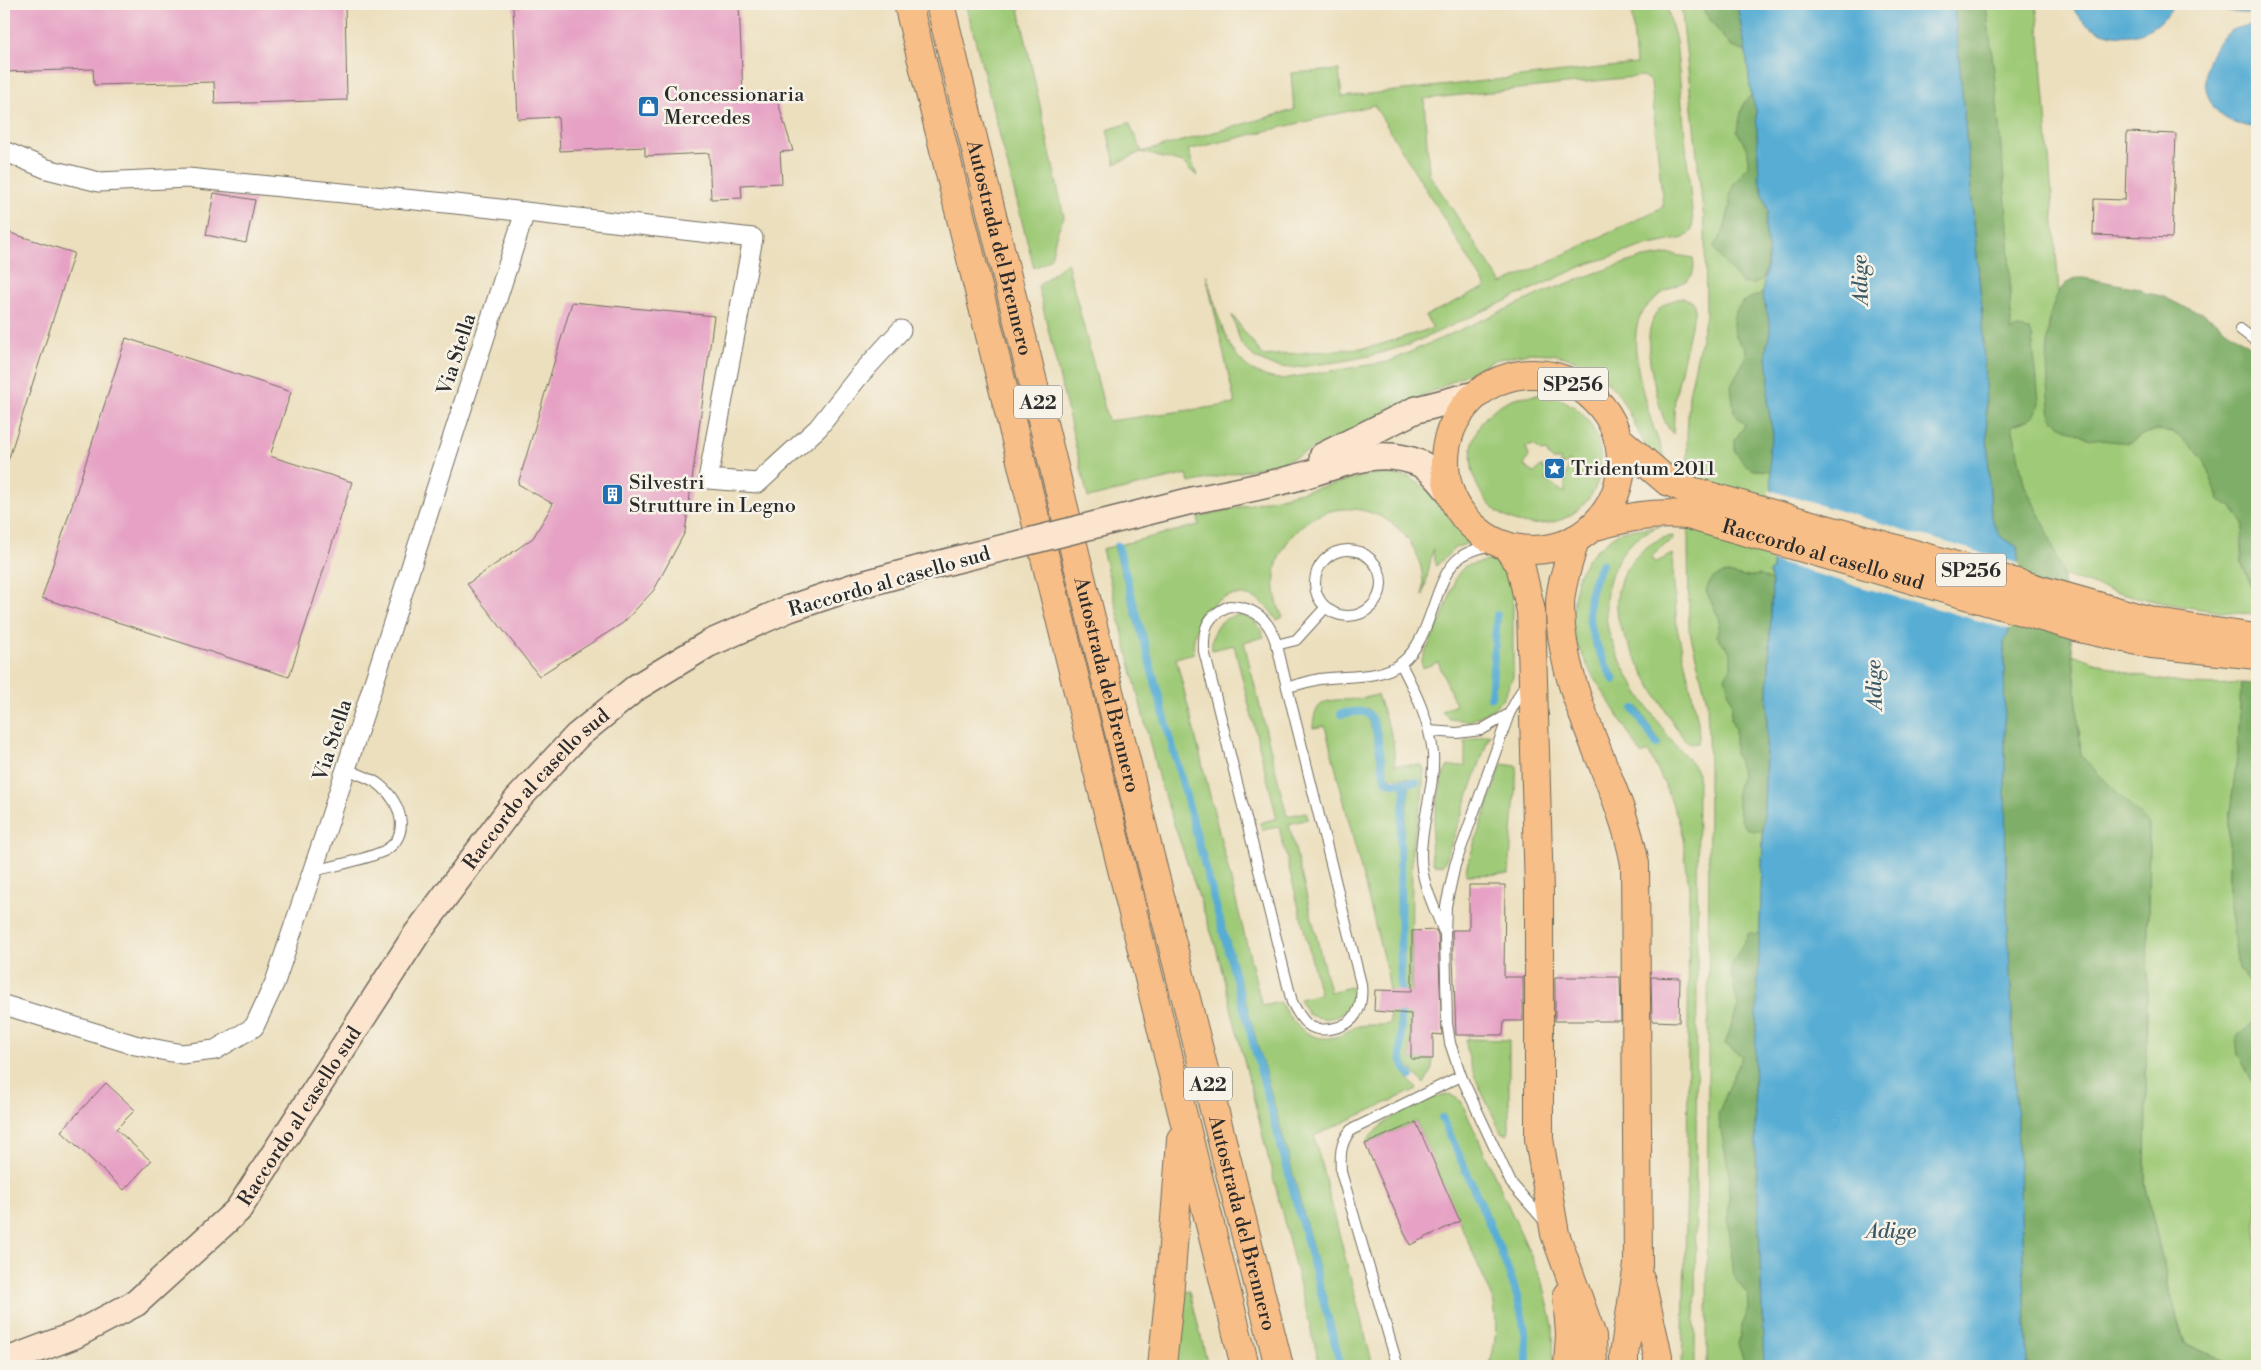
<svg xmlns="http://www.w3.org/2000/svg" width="2261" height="1370" viewBox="0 0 2261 1370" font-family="'Libre Bodoni',serif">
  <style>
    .green { fill: #9fca77; stroke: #657a51; fill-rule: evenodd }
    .forest { fill: #7fae68; stroke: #556c4a }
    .water { fill: #58add4; stroke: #426c80 }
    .pier { fill: #ecdfbd }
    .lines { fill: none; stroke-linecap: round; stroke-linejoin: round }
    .stream { stroke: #58add4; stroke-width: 8 }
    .building { fill: #e6a1c4 }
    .lane-casing { stroke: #6f6a5e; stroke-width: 12 }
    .street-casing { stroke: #6f6a5e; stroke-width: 21 }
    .secondary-casing { stroke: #6f6a5e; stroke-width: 29 }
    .primary-casing { stroke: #6f6a5e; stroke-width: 30 }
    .highway-casing { stroke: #6f6a5e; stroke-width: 30 }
    .lane { stroke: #fff; stroke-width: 10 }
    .street { stroke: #fff; stroke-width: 19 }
    .secondary { stroke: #fce5cf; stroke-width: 26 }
    .primary { stroke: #f7be87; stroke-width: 28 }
    .highway { stroke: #f7be87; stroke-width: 28 }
    .secondary-bridge-casing { stroke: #6f6a5e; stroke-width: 29; stroke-linecap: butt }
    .secondary-bridge { stroke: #fce5cf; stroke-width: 26 }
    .labels { text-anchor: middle; stroke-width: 5; stroke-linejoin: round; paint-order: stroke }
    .shield { fill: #f7f3e8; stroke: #686764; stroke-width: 1 }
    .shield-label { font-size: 19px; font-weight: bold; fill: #2b2b2b }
    .poi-label { font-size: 20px; fill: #2b2b2b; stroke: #f7f3e8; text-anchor: start }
    .street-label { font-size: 20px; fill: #2b2b2b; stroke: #f7f3e8 }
    .water-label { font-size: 21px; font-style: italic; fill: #3b5866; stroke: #f7f3e8 }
  </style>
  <rect width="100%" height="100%" fill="#f7f3e8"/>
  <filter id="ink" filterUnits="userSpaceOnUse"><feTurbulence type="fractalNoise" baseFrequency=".02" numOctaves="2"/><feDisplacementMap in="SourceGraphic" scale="10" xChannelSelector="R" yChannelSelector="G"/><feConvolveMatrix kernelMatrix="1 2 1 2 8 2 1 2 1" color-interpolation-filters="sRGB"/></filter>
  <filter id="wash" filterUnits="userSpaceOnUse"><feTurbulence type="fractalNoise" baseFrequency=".0096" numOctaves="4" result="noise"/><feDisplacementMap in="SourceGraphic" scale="20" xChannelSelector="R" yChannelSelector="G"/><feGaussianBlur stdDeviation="1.12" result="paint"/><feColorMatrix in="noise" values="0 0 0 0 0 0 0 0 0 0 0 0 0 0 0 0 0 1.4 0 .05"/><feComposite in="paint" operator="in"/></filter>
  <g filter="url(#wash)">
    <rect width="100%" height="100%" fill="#ecdfbd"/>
    <g class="green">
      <path d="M 966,4 L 1018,4 L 1064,217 C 1061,223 1058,230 1056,236 C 1050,257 1057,257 1034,268 Z"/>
      <path d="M 1631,4 L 1666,4 L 1676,41 L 1693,222 L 1691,232 L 1684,238 L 1641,247 L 1585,265 L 1411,344 L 1374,355 L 1344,361 L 1291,368 L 1272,366 L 1254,357 L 1241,344 L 1232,315 L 1263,356 L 1372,347 L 1433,328 L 1425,316 L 1486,287 L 1374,105 L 1188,150 L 1197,176 L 1183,163 L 1141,152 L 1115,164 L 1107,130 L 1129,123 L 1142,152 L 1294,110 L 1291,73 L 1339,70 L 1342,97 L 1636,64 ZM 1643,76 L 1651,82 L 1663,207 L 1502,284 L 1429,174 L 1424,99 Z"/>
      <polygon points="1681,4 1698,4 1730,45 1746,52 1751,95 1756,110 1768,211 1769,255 1762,293 1771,328 1766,350 1769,373 1769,449 1774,516 1773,570 1769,572 1772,582 1754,1090 1764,1366 1707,1366 1709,768 1707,701 1689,628 1687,435 1689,395 1706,315 1705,231"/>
      <path d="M 1954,4 L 2036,4 L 2040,34 L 2059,292 L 2257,387 L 2257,614 C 2175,611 2095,589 2018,559 L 2017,547 L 1999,535 L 1991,517 L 1981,300 Z"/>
      <path d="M 1670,254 L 1693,258 C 1694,264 1695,271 1691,276 C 1688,281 1680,283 1675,286 C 1659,294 1644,305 1638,322 C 1627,357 1655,440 1672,472 L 1647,449 L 1619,394 L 1598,373 L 1572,359 L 1552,354 L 1528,353 L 1494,360 L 1355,431 L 1281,463 L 1189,483 L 1187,474 L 1088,498 L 1038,286 L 1067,262 L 1108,421 L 1235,404 L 1206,274 C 1219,316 1227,376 1281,379 L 1388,362 L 1547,291 L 1598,272 L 1638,259 Z"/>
      <path d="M 1683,298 L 1693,301 L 1695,309 L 1675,397 L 1673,434 C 1663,424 1661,408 1657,395 C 1649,364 1635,304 1683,298 Z"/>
      <path d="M 1537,395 C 1544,396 1553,396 1560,399 C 1594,413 1608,450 1597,483 C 1591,501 1575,516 1557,521 C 1474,546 1435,426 1515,398 C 1522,396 1530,396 1537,395 ZM 1534,445 L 1541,452 L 1547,451 L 1548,455 L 1553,460 L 1561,460 L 1559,467 L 1570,461 L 1565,478 L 1565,493 L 1545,480 L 1549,474 L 1549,469 L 1543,469 L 1542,466 L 1534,473 L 1524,466 L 1529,456 L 1526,447 Z"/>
      <path d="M 1384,474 L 1409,477 L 1433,493 L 1471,542 L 1455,548 L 1436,566 L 1433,549 L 1423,596 C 1430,509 1322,475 1282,551 C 1271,572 1273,597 1283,617 L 1277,620 C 1271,612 1266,604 1258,600 C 1223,581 1189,618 1194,653 L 1176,658 L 1262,1006 L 1280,1002 C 1292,1024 1311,1045 1338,1036 C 1345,1034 1352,1027 1359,1026 C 1369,1024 1380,1026 1390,1024 L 1388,977 L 1325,726 L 1313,728 C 1314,695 1332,701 1358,699 C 1364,698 1371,696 1377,695 L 1393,739 L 1395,765 L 1422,765 L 1424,769 L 1422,800 L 1412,846 L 1411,1059 L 1433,1059 L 1432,1069 L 1424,1084 L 1404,1060 L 1403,834 L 1410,785 L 1416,785 L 1416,779 L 1388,777 L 1380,738 L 1369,709 L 1363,708 L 1341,712 L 1342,717 L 1362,714 L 1367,716 L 1376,740 L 1384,780 L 1390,784 L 1404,784 L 1398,830 L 1399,978 L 1398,1056 L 1405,1075 L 1417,1089 L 1314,1136 L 1373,1366 L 1344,1366 L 1286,1147 L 1119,545 L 1199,525 L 1198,517 L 1370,475 Z"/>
      <path d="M 1660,526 C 1651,530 1641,534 1633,541 C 1608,563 1600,605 1610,636 C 1622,671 1649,711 1672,741 C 1680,752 1692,760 1698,773 L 1695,1366 L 1682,1366 L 1687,1182 L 1689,889 L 1683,838 L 1678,818 L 1665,785 L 1648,751 L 1642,755 L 1590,671 L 1577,644 L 1571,622 L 1577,578 L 1587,559 L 1595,551 L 1621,531 ZM 1600,563 L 1604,565 C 1582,610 1592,638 1617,678 L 1613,681 C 1589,644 1575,603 1600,563 ZM 1638,707 L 1660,742 L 1655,746 L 1631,711 Z"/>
      <path d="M 1673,536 L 1672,541 L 1665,544 L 1651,557 L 1655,563 L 1672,554 L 1677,627 L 1698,722 L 1699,738 L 1698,743 C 1694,743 1690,744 1687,741 C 1676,734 1623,638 1619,623 C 1613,599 1619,572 1637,556 C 1646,546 1659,537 1673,536 Z"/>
      <polygon points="1114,546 1217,913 1339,1366 1320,1366 1216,947 1159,780 1102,549"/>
      <polygon points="1490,560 1499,563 1513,586 1513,677 1503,699 1493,709 1470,721 1450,719 1441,711 1456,705 1438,662 1423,668 1421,661 1442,618 1457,575 1465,566"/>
      <path d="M 1238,615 C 1252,617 1260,624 1264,637 L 1244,642 L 1287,816 L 1306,812 L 1308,819 L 1289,824 L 1330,992 L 1354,986 C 1353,1013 1332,1026 1308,1014 L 1299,999 L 1320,994 L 1279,827 L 1262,830 L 1260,823 L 1277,818 L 1234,645 L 1212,650 C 1211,630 1218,619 1238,615 Z"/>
      <path d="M 2073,654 C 2125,675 2184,690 2241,683 L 2238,752 L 2229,819 L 2229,898 L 2238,968 L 2257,994 L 2253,1023 L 2238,1054 L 2253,1082 L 2257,1108 L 2257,1366 L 2231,1366 L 2224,1361 L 2185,1343 L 2174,1310 L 2145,1184 L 2149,825 L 2081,756 Z"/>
      <path d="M 1490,734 L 1446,859 L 1443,865 L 1435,865 C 1424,853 1441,792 1443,775 L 1448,766 L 1465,766 L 1465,741 Z"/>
      <polygon points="1502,764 1517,766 1509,874 1466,875 1467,865"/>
      <path d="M 1466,1039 L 1509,1040 L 1509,1131 L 1507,1135 L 1501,1132 L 1498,1126 C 1486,1099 1467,1069 1466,1039 Z"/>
      <path d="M 1442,1095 L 1451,1095 L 1461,1101 L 1543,1282 L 1553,1326 L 1554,1366 L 1530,1366 C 1530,1307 1508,1258 1484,1205 C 1471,1176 1458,1146 1444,1118 L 1440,1119 C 1454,1146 1466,1175 1478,1203 C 1502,1257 1523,1306 1526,1366 L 1489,1366 C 1496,1343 1498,1323 1493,1299 L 1416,1122 L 1365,1144 C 1380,1120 1415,1103 1442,1095 Z"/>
      <polygon points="1190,1291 1208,1366 1175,1366 1180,1335 1182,1292"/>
    </g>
    <g class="forest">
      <polygon points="1698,4 1737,4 1746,52 1730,46"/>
      <path d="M 1954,4 L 1986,4 L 1995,80 L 2009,237 L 2011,331 L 2018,328 L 2030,330 L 2032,336 L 2039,401 C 2038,419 2027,421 2012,425 L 2024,484 L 2046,528 L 2063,576 L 2073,654 L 2081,756 L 2149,824 L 2145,1184 L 2174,1310 L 2184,1343 L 2224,1361 L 2231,1366 L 2028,1366 L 2006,883 L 2004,641 L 2008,634 L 2018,559 L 2017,547 L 1999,535 L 1991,517 L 1981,300 Z"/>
      <path d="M 1751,95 L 1756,110 L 1759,179 L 1768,211 L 1765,226 L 1769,255 L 1763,279 L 1754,284 L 1742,284 C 1733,269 1719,262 1714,245 L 1723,233 L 1730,206 L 1729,195 L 1734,184 L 1748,166 L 1748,151 L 1737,131 L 1743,104 Z"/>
      <path d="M 2084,278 L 2139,288 L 2146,293 L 2162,296 L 2184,307 L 2203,313 L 2257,351 L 2257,611 L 2250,583 L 2241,562 L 2243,523 L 2231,506 L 2219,500 L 2204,460 L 2183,439 L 2172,432 L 2157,430 L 2144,434 L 2130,443 L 2109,441 L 2087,438 L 2059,425 L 2051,417 C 2048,386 2038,301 2069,281 C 2072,278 2080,278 2084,278 Z"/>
      <path d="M 1762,293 L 1771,328 L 1766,350 L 1769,373 L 1768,405 L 1773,435 L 1769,449 L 1771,471 L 1754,470 L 1746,466 L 1735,451 L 1735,440 L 1745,425 L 1734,413 L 1731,385 L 1745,359 L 1746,349 C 1733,338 1727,319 1741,304 C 1746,299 1756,296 1762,293 Z"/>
      <path d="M 1728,573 L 1744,577 L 1760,575 L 1772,582 L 1763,831 L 1754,831 L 1746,828 L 1741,820 L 1736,796 L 1741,776 L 1739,762 L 1735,754 L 1735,729 L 1731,719 L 1732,705 L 1725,677 L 1731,667 L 1731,653 L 1717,636 L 1720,620 L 1706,591 C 1710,578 1715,575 1728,573 Z"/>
      <polygon points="2241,683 2257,684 2257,994 2238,968 2229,898 2229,819 2238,752"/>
      <polygon points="1749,933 1760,934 1754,1090 1764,1366 1742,1366 1744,1362 1738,1344 1742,1326 1749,1309 1748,1295 1734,1278 1728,1218 1730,1179 1718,1114 1742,1056 1725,1044 1738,1006 1730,968"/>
      <polygon points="2257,1001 2257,1108 2253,1082 2238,1054 2236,1037 2253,1023"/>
    </g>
    <g class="water">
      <polygon points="1737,4 1954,4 1981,300 1991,517 1999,535 2017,547 2018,559 2008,635 2004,641 2006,883 2028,1366 1764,1366 1754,1090 1772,583 1769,572 1773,570 1774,516 1769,449 1773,435 1768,405 1769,373 1766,350 1771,328 1762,293 1769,255 1765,226 1768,211 1759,179 1756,110 1751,95 1746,52"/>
      <path d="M 2071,4 L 2174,4 C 2156,39 2112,46 2082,20 C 2077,16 2074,9 2071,4 Z"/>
      <path d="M 2212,4 L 2257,4 L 2257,12 C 2240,15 2227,12 2212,4 Z"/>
      <path d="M 2253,24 L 2257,25 L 2257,127 C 2251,128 2245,125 2238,124 C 2195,111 2196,53 2231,31 C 2237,27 2246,26 2253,24 Z"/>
    </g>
    <polygon class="pier" points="1769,490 2020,564 2011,630 1771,561"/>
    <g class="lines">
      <g class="stream">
        <polyline points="1118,546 1341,1366"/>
        <path d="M 1602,564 C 1577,608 1591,640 1614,680"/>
        <polyline points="1491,697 1497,615"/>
        <polyline points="1634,709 1657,744"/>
        <path d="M 1341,714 C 1348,713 1359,710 1365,712 C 1380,718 1379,766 1386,780 L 1392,783 L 1416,782"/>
        <polyline points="1406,783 1400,834 1401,1058 1405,1069 1411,1076"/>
        <path d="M 1442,1118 C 1458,1153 1474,1188 1489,1223 C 1508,1268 1529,1316 1527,1366"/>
      </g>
    </g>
    <g id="blocks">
      <g class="building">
        <polygon points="4,4 345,4 347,100 215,104 214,82 94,85 93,69 4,72"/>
        <polygon points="552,4 739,4 743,94 775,93 793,151 780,152 782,183 741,185 742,198 711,199 709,153 645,156 645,147 560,151 558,117 518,119 513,7 553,5"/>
        <polygon points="2127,132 2176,134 2172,238 2093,235 2094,199 2125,200"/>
        <polygon points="214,193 255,200 246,243 206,235"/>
        <polygon points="4,231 74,253 8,461 4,460"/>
        <polygon points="572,302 714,316 685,532 654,590 623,623 539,676 467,584 533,538 553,504 518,484"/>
        <polygon points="126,338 291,392 270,456 352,482 289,677 42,598"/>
        <polygon points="1469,885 1505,885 1504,977 1523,977 1523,1021 1504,1021 1503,1035 1456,1035 1452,930 1469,930"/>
        <polygon points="1436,930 1438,935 1442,1035 1433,1034 1433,1059 1411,1059 1411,1014 1374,1011 1375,990 1412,991 1412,931"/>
        <polygon points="1555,977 1620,977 1621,1021 1555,1021"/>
        <polygon points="1651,977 1680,978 1679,1022 1652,1021"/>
        <polygon points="106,1083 135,1110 116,1129 151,1161 124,1190 61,1131"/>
        <polygon points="1416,1122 1460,1221 1410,1245 1365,1144"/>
      </g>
    </g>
  </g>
  <g filter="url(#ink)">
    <use href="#blocks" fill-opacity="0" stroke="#6f6a5e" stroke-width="1"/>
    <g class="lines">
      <defs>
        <g id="lane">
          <polyline points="2240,329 2257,342"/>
          <circle cx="1348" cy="583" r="33"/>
          <path d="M 1229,606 C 1275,608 1276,644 1285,679 L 1361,984 C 1362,994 1362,1005 1356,1014 C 1348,1028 1320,1035 1307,1024 C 1300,1018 1296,1010 1292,1002 L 1204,651 C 1203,627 1207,616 1229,606 Z"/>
          <polyline points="1276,645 1296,640 1326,607"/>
          <path d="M 1401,664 C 1415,691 1430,722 1433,754 C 1435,788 1421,822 1421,856 C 1421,882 1434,906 1443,930"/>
          <path d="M 1287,687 C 1298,685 1309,681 1320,679 C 1346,675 1379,680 1401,663 C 1435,638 1432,575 1462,556 C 1472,549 1487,547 1498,542"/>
          <polyline points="1509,714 1455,865 1446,906 1445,935 1447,1023 1450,1043 1461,1076 1511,1183 1547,1224"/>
          <polyline points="1429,731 1457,733 1481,730 1509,714 1525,684"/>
          <path d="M 313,871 C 336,865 362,861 384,851 C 412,836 401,803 381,786 C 372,778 357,774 346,769"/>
          <path d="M 1397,1364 L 1341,1172 C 1340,1155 1340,1143 1351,1130 L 1461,1076"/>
        </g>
        <g id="street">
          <polyline points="4,151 47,169 99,182 188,178 456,204 753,238 708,479 758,483 818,428 859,376 901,330"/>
          <polyline points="4,1005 135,1045 182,1054 215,1050 254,1027 275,982 329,822 525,212"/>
        </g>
        <g id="secondary">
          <polyline points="1323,456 1415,410 1477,394"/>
          <path d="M 1194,500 C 1226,494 1259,487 1291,479 C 1336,468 1375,444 1421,464 C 1433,470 1443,484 1451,494"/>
          <path id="s1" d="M 4,1362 L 75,1335 L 136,1303 L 238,1210 L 416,935 L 517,800 L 577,736 L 637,687 L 708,644 L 788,609 L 853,587 L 919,569"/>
        </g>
        <g id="primary">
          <circle cx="1533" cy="462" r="88"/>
          <polyline points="1618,439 1667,481 1688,490 2133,616 2169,625 2249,637"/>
          <path id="s2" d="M 1592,527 C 1628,517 1651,512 1688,515 L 2080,628 L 2152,644 L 2257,655"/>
        </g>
        <g id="highway">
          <polyline points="908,4 1245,1366"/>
          <path id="s3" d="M 940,4 L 1136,801 L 1279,1366"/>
          <path d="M 1575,539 C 1570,561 1560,583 1560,606 C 1560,698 1619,776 1635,864 L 1638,1265 L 1624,1354 L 1624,1366"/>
          <polyline points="1506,546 1520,564 1531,611 1539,892 1539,1139 1555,1234 1592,1336 1593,1366"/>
          <polyline points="1641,1281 1658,1356 1658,1366"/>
          <polyline points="1567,1295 1570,1334 1568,1366"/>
          <polyline points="1162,1366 1169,1299 1181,1139"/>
        </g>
      </defs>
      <use href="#lane" class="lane-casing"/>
      <use href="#street" class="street-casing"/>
      <use href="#secondary" class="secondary-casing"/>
      <use href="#primary" class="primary-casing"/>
      <use href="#highway" class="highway-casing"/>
      <use href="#lane" class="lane"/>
      <use href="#street" class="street"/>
      <use href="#secondary" class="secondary"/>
      <use href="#primary" class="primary"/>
      <use href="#highway" class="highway"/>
      <defs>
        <polyline id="secondary-bridge" points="919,569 1194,500"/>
      </defs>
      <use href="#secondary-bridge" class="secondary-bridge-casing"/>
      <use href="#secondary-bridge" class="secondary-bridge"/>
    </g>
  </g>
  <defs>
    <symbol id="shop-square" viewBox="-11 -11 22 22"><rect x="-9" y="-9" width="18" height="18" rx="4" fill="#1f6fb2" stroke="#f7f3e8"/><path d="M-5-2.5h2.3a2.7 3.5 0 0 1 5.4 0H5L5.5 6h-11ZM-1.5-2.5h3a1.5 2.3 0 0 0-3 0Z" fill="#fff"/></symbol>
    <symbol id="sight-square" viewBox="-11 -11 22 22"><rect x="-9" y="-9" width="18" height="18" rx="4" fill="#1f6fb2" stroke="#f7f3e8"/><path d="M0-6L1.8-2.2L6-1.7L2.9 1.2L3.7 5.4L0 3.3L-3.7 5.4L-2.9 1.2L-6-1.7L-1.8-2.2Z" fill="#fff"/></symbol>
    <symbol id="building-square" viewBox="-11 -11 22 22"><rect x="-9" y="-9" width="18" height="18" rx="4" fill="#1f6fb2" stroke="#f7f3e8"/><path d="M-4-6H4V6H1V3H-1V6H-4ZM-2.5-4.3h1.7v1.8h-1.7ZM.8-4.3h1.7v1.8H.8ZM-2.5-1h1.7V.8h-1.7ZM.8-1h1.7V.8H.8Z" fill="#fff"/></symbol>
  </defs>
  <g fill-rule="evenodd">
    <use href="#shop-square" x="636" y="94" width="25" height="25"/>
    <use href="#sight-square" x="1542" y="456" width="25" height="25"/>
    <use href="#building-square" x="600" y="482" width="25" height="25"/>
  </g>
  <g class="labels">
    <g class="shield">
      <rect x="1538" y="367.5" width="70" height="33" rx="4"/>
      <rect x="1014" y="385.5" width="48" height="33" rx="4"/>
      <rect x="1936" y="553.5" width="70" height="33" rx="4"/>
      <rect x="1184" y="1067.5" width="48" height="33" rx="4"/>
    </g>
    <g class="shield-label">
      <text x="1573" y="391">SP256</text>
      <text x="1038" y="409">A22</text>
      <text x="1971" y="577">SP256</text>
      <text x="1208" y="1091">A22</text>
    </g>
    <g class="poi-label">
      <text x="664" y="101">Concessionaria<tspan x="664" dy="23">Mercedes</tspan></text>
      <text x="1571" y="475">Tridentum 2011</text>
      <text x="629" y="489">Silvestri<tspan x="629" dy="23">Strutture in Legno</tspan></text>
    </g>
    <g class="street-label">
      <text dy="7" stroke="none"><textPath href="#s3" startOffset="251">Autostrada del Brennero</textPath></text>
      <text transform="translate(456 354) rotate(-72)" y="7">Via Stella</text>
      <text dy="7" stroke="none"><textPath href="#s2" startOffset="238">Raccordo al casello sud</textPath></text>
      <text transform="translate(889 581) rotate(-16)" y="7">Raccordo al casello sud</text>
      <text dy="7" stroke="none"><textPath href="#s3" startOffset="701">Autostrada del Brennero</textPath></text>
      <text transform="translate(332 740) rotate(-72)" y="7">Via Stella</text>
      <text dy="7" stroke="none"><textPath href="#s1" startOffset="800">Raccordo al casello sud</textPath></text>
      <text dy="7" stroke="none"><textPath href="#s1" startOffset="395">Raccordo al casello sud</textPath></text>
      <text dy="7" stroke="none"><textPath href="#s3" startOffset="1256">Autostrada del Brennero</textPath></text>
    </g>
    <g class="water-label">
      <text transform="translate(1860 280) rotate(-92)" y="7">Adige</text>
      <text transform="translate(1874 685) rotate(-92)" y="7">Adige</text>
      <text x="1891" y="1238">Adige</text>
    </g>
  </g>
  <rect width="2261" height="1370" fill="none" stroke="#f7f3e8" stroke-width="20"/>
</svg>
